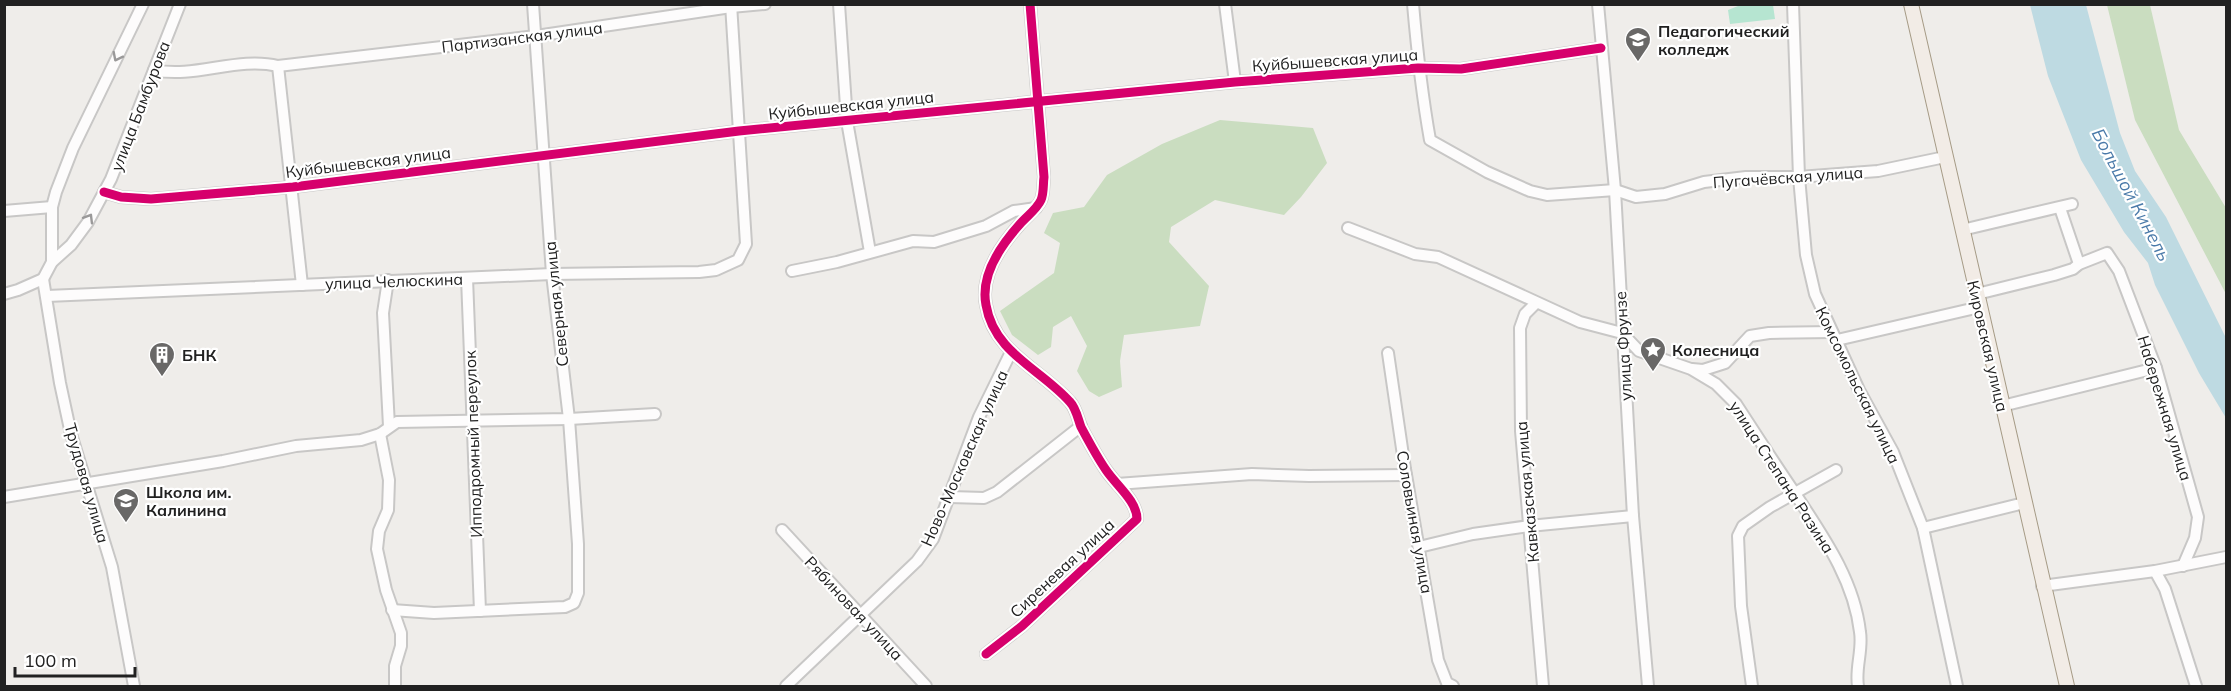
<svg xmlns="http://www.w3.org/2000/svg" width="2231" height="691" viewBox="0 0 2231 691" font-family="Mulish,sans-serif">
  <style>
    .forest { fill: #caddc0 }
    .pitch { fill: #b6e5d1 }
    .water { fill: #bedae2 }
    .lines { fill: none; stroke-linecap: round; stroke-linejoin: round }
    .minor-casing { stroke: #c8c7c6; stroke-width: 14 }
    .major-casing { stroke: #a69b86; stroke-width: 16 }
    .minor { stroke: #fdfcfc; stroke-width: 10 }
    .major { stroke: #f2ece6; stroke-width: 14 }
    .cycleway-casing { stroke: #fff; stroke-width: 13 }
    .cycleway { stroke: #d6006c; stroke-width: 9 }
    .oneway { stroke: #9a9999 }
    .labels { text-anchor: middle; stroke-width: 4.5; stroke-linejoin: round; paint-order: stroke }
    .poi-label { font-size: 16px; font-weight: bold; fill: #212121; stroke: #fff; text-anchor: start }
    .street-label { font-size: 16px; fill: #212121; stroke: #fff }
    .water-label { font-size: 18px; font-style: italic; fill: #4a7aa9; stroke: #fff }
  </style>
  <rect width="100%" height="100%" fill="#efedea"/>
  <g class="forest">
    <polygon points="2107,5 2150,5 2179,130 2226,208 2226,294 2135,120"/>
    <polygon points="1220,120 1313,128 1327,163 1301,197 1284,215 1215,200 1171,227 1169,242 1209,286 1200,326 1124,335 1120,361 1122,387 1099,397 1089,391 1077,371 1087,346 1071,316 1053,327 1051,347 1038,355 1012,335 1000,311 1054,273 1060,243 1044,233 1053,213 1084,207 1107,175 1162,144"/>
  </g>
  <polygon class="pitch" points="1743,4 1773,5 1775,19 1730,24 1728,10"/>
  <polygon class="water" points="2030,5 2086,5 2120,133 2135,171 2166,217 2226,338 2226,418 2199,373 2155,285 2148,263 2124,232 2081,160 2048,76"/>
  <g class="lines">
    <defs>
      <g id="minor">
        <polyline points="839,4 847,121 870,252"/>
        <polyline points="1225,4 1235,82"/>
        <path d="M 1413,4 C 1417,50 1422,95 1430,140 L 1487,172 L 1530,191 L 1547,195 L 1615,190 L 1636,197 L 1665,194 L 1704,182 L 1746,177 L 1799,177 L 1878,171 L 1945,157"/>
        <polyline points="1598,4 1615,190 1633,516 1648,686"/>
        <polyline points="1793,4 1799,177 1806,255 1815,294 1859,390 1893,452 1923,528 1957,686"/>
        <polyline points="278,66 302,285"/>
        <path d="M 154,70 C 195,79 237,56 278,66 L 536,36 L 731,7 L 765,4"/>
        <polyline points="104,192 121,197 151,199 293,187 739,131 1235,82 1418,68 1461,69 1601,48"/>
        <polyline points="2060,208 2079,264"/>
        <polyline points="4,211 52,207"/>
        <path d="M 1348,228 L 1415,254 L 1438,257 L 1580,322 L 1622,333 L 1639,351 L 1691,369 L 1716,384 L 1736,404 C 1755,433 1774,463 1794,492 C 1822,535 1854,579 1860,632 C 1863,650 1855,668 1858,686"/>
        <polyline points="1962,230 2072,204"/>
        <polyline points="52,262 52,207 56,192 73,148 143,4"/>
        <polyline points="792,271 837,262 913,241 934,242 986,226 1014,211 1036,208"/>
        <polyline points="467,278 480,611"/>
        <polyline points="43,279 60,383 71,434 112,567 134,686"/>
        <polyline points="388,280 383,313 389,426"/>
        <polyline points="4,294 18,290 43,279 52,262 71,245 88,222 111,179 180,4"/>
        <polyline points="1977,294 2054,275 2073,269 2079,264 2107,253 2119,271 2156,368 2198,517 2195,538 2183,566"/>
        <polyline points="47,296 552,274 699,272 716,270 738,260 746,244 731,4"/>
        <polyline points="1536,303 1525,314 1520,328 1521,431 1543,686"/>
        <polyline points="1837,340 1980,307"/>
        <polyline points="1388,353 1405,469 1438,660 1447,683 1453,686"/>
        <polyline points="1692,369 1703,370 1725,363 1750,336 1769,333 1832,332"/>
        <polyline points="2002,406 2156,368"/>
        <polyline points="380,434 389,480 388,510 379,531 377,549 386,590 401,633 401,646 395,666 395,686"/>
        <polyline points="1117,484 1252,474 1309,476 1406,475"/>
        <polyline points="4,497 223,461 296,446 361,440 380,434 397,422 569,419 655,414"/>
        <polyline points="950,497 984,498 997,492 1081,426"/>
        <polyline points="1923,528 2024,503"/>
        <polyline points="782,530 926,686"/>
        <polyline points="1419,547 1473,534 1529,526 1633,516"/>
        <polyline points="2155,571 2165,589 2196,686"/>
        <polyline points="2042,586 2155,571 2226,557"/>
        <polyline points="392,610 434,613 565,607 574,603 578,593 578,544 569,419 552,274 533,4"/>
        <path d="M 986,654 L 1022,626 L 1137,519 C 1137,501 1116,485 1106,470 C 1097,457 1089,442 1081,427 C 1078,419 1076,408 1070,402 C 1041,369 994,353 986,305 C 980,275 1002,244 1020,224 C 1027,216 1037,209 1041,200 C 1044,193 1043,184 1044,177 L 1030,4"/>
        <polyline points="786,686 917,561 933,539 979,417 1011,352"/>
        <polyline points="1752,686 1741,606 1738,536 1743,526 1770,507 1836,470"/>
      </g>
      <polyline id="major" points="1911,4 2067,686"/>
    </defs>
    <use href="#minor" class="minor-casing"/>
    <use href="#major" class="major-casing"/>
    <use href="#minor" class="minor"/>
    <use href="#major" class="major"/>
    <defs>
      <g id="cycleway">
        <polyline points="104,192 121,197 151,199 293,187 739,131 1235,82 1418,68 1461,69 1601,48"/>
        <path d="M 986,654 L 1022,626 L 1137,519 C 1137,501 1116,485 1106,470 C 1097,457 1089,442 1081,427 C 1078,419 1076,408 1070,402 C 1041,369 994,353 986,305 C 980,275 1002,244 1020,224 C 1027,216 1037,209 1041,200 C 1044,193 1043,184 1044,177 L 1030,4"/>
      </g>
    </defs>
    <use href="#cycleway" class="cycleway-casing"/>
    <use href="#cycleway" class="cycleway"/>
  </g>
  <defs><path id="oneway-chevron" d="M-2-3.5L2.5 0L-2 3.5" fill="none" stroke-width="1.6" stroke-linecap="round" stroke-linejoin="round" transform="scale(1.5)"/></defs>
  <g class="oneway">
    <use href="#oneway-chevron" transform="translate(117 57) rotate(117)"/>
    <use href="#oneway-chevron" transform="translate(89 218) rotate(-59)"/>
  </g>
  <defs>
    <symbol id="university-pin" viewBox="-11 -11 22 30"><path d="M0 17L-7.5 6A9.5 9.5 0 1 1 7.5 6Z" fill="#696867" stroke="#fff"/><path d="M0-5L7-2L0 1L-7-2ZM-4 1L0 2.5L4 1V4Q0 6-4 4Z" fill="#fff"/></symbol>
    <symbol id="sight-pin" viewBox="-11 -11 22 30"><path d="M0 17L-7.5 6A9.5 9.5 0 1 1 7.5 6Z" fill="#696867" stroke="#fff"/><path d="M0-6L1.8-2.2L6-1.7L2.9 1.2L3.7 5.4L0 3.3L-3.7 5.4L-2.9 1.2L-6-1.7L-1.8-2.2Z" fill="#fff"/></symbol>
    <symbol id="building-pin" viewBox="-11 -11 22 30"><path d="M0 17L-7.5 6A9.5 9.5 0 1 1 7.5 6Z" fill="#696867" stroke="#fff"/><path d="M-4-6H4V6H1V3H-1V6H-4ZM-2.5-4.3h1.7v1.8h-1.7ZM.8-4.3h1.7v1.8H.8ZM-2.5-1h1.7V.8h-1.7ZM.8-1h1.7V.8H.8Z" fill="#fff"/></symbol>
    <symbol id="school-pin" viewBox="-11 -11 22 30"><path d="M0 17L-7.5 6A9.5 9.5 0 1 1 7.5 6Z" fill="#696867" stroke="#fff"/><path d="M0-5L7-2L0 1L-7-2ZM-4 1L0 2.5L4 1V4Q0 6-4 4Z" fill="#fff"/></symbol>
  </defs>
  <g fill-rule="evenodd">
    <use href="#university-pin" x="1623" y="25" width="30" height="40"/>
    <use href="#sight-pin" x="1638" y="335" width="30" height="40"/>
    <use href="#building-pin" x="147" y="340" width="30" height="40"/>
    <use href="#school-pin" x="111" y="486" width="30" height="40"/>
  </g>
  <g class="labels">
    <g class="poi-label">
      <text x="1658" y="37">Педагогический<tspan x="1658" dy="18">колледж</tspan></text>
      <text x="1672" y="356">Колесница</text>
      <text x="182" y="361">БНК</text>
      <text x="146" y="498">Школа им.<tspan x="146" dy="18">Калинина</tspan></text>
    </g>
    <g class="street-label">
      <text transform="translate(522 37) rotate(-7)" y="6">Партизанская улица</text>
      <text transform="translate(1335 60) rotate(-4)" y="6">Куйбышевская улица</text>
      <text transform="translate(851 105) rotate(-6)" y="6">Куйбышевская улица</text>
      <text transform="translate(140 106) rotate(-69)" y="6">улица Бамбурова</text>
      <text transform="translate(368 162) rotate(-7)" y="6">Куйбышевская улица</text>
      <text transform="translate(1788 177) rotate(-4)" y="6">Пугачёвская улица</text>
      <text transform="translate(394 281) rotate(-2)" y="6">улица Челюскина</text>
      <text transform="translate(556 304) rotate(-96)" y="6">Северная улица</text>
      <text transform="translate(1623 346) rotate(-93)" y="6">улица Фрунзе</text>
      <text transform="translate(1988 346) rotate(77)" y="6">Кировская улица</text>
      <text transform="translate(1858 385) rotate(64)" y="6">Комсомольская улица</text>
      <text transform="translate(2165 408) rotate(73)" y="6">Набережная улица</text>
      <text transform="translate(473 444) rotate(-92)" y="6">Ипподромный переулок</text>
      <text transform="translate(964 458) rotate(-66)" y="6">Ново-Московская улица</text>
      <text transform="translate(1782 477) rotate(57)" y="6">улица Степана Разина</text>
      <text transform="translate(87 483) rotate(74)" y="6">Трудовая улица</text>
      <text transform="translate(1527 492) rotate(-95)" y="6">Кавказская улица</text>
      <text transform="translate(1415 522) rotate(80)" y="6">Соловьиная улица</text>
      <text transform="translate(1062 568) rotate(-43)" y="6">Сиреневая улица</text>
      <text transform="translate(854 608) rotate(47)" y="6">Рябиновая улица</text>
    </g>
    <g class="water-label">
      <text transform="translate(2131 195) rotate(62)" y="6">Большой Кинель</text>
    </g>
  </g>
  <rect width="2231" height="691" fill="none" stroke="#212121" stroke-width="12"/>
  <path d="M15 667v9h120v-9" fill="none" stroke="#212121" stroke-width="3"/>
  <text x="24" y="667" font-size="18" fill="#212121" stroke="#ffffff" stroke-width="4.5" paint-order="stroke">100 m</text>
</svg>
